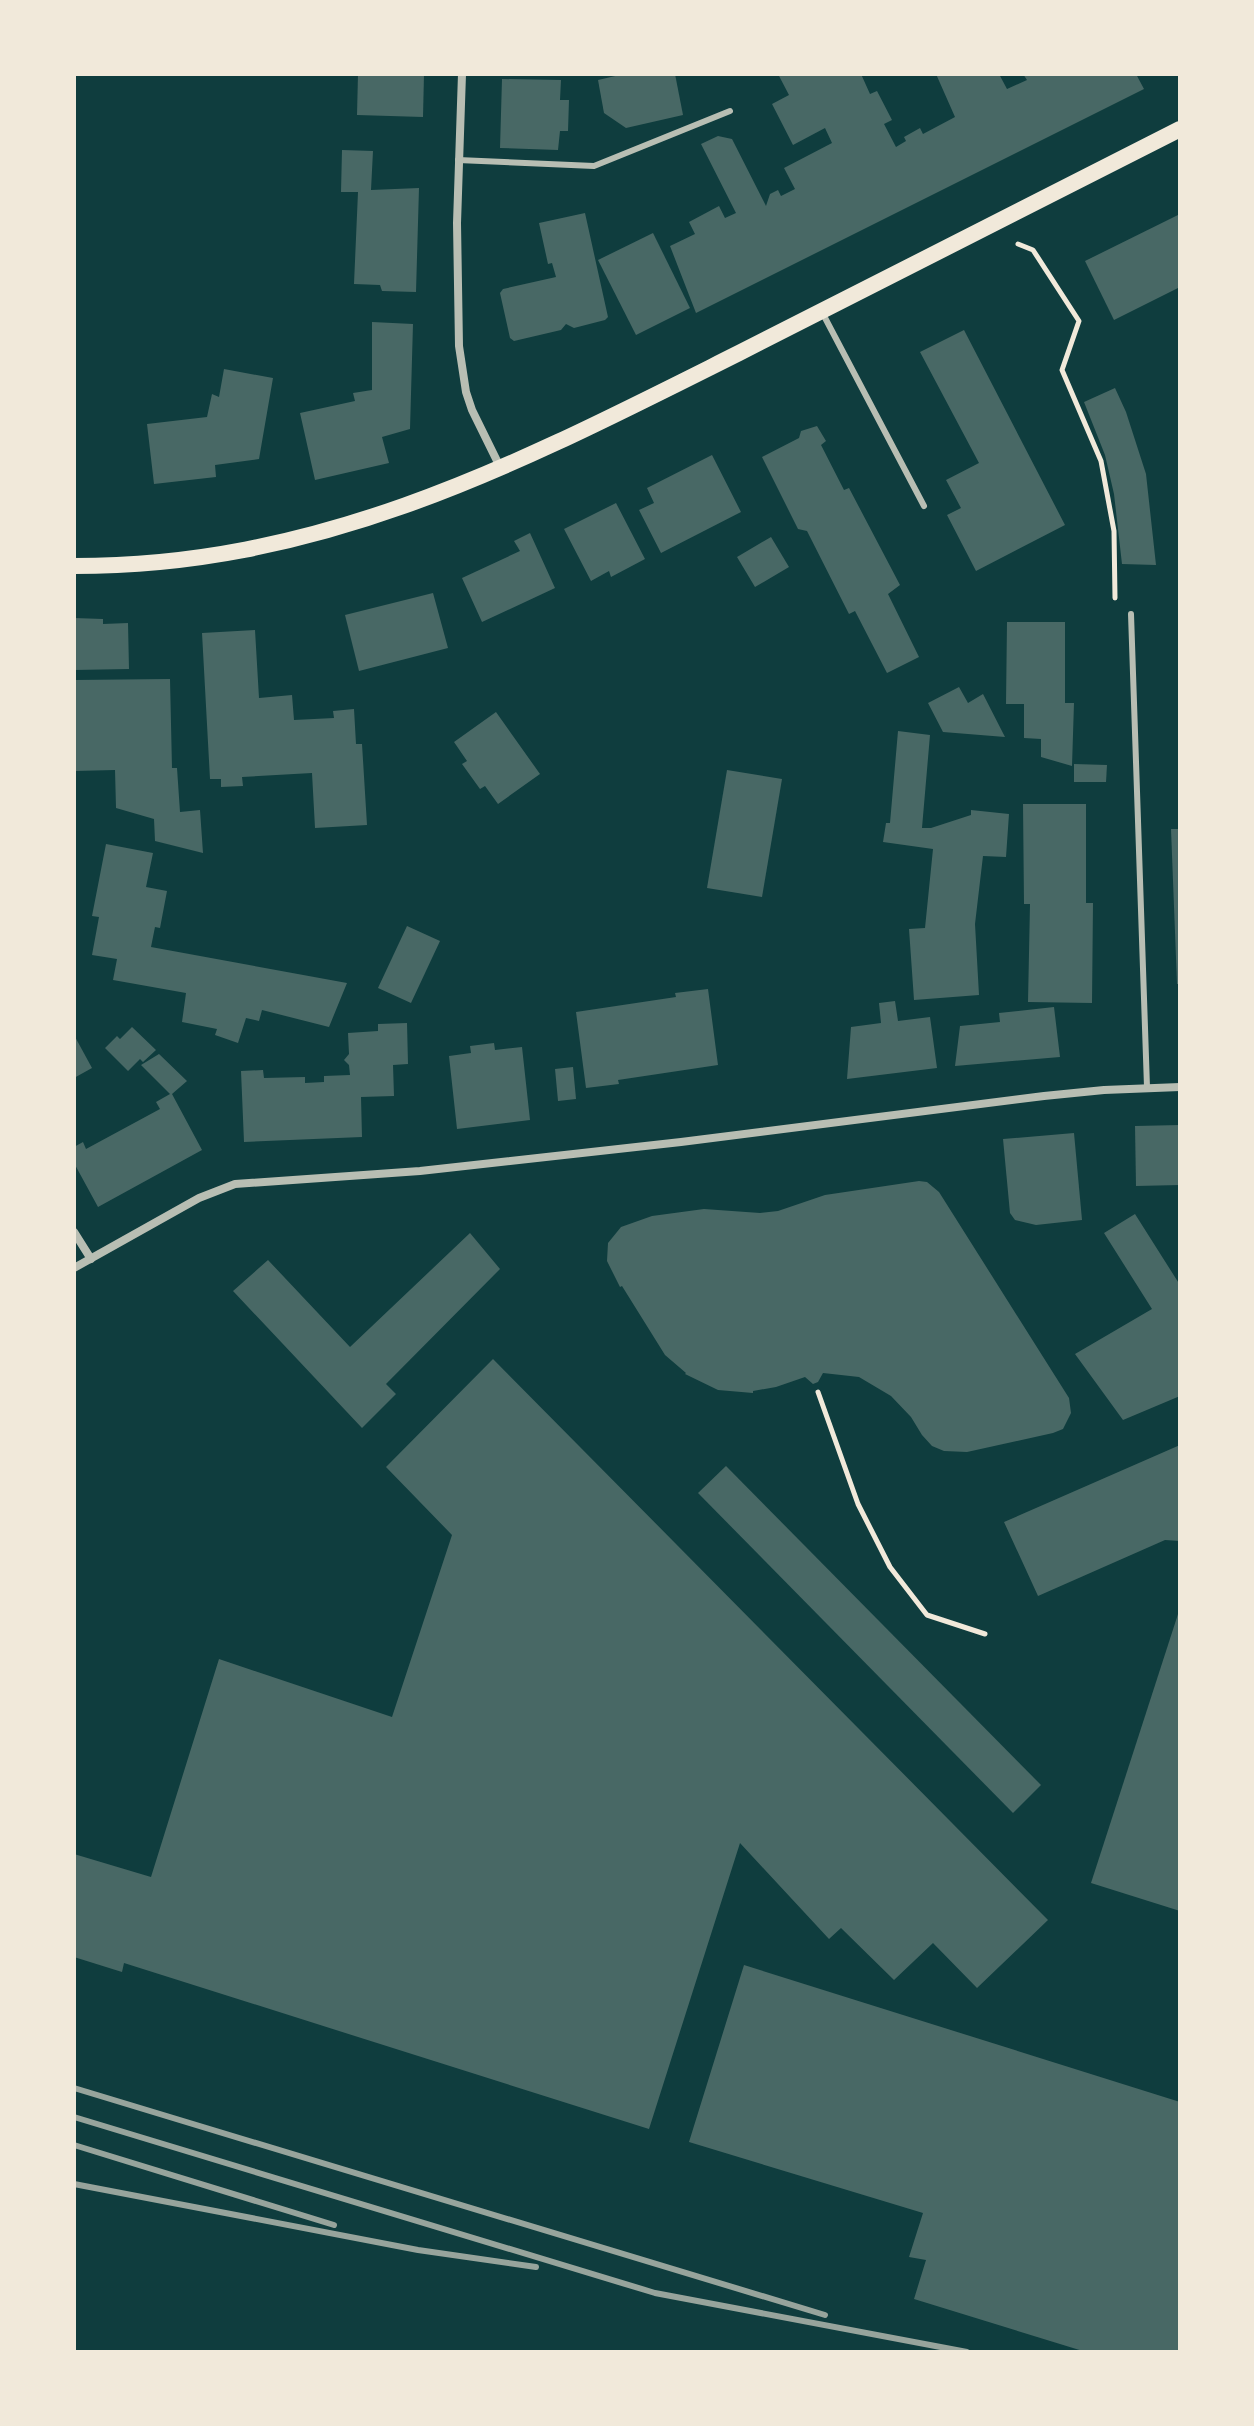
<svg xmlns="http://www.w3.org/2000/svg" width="1254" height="2426" viewBox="0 0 1254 2426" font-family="Raleway,sans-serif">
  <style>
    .building { fill: #486865 }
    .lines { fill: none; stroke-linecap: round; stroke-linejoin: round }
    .path { stroke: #f1e9da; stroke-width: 5 }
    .service { stroke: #b8beb3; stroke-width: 6 }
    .minor { stroke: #b8beb3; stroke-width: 8 }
    .secondary { stroke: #f1e9da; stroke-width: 16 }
    .rail { stroke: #97a49c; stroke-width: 6 }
  </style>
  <rect width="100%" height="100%" fill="#0f3d3e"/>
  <g class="building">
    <polygon points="358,74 424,74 423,117 357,115"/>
    <polygon points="624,74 675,74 683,115 626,128 604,113 598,80"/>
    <polygon points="778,74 861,74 870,94 877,91 892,120 884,124 896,147 906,141 904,137 920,128 923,134 955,117 936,74 999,74 1007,89 1027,80 1023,74 1136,74 1144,89 696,313 670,246 695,234 689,222 719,206 725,218 736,213 701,144 718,136 732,139 766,206 770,194 778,190 781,196 795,189 784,168 832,143 825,128 793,145 772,104 789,95"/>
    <polygon points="502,79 561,80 560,100 569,100 568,131 560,131 558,150 500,148"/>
    <polygon points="342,150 373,151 371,190 419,188 416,292 382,291 380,285 354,284 358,192 341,192"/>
    <polygon points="585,213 608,317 605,320 574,328 566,324 561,330 514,341 510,338 500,293 503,289 556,277 552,263 548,264 539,223"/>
    <polygon points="1180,214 1180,287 1114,320 1085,261"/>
    <polygon points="653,233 690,308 636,335 598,260"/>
    <polygon points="372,322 413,324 410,429 382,437 389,463 315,480 300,413 355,401 353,393 372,390"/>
    <polygon points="964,330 1065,525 976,571 947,515 961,508 946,480 979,463 920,352"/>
    <polygon points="224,369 273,378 259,459 215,465 216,477 154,484 147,424 207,417 212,394 219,397"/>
    <polygon points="1115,388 1126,412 1146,474 1156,565 1122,564 1114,494 1105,455 1084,402"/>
    <polygon points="817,426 826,441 821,445 844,490 849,488 900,585 888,594 919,657 887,673 855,611 849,614 807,531 798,529 762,457 799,438 801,431"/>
    <polygon points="712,455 741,512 661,553 639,510 654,503 647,488"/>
    <polygon points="616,503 645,559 611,577 609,571 591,581 564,529"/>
    <polygon points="530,533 555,588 482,622 462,578 520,551 514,541"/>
    <polygon points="771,537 789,567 755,587 737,557"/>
    <polygon points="433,593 448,648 359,671 345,615"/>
    <polygon points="74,618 103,619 103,624 128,623 129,669 74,670"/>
    <polygon points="1007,622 1065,622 1065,703 1074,703 1072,766 1041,757 1041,739 1024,738 1024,704 1006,704"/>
    <polygon points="255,630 259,698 292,695 294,720 334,718 333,711 354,709 356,744 362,744 367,825 315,828 312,773 242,777 243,786 221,787 221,779 210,779 202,633"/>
    <polygon points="170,679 172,768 177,768 180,812 200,810 203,853 155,841 154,819 116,808 115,770 74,771 74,680"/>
    <polygon points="959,687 968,703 983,694 1005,737 943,732 928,703"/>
    <polygon points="496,712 540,774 498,804 485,786 480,789 462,764 467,761 454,742"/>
    <polygon points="898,731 930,735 922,828 931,828 971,815 971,810 1009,814 1006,857 983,856 975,924 979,995 914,1000 909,929 925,928 933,849 883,842 886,823 890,823"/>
    <polygon points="1074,764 1107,765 1106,782 1074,782"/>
    <polygon points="727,770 782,779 762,897 707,888"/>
    <polygon points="1023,804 1086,804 1086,903 1093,903 1092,1003 1028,1002 1030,904 1024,904"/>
    <polygon points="1171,829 1180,829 1180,984 1177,984"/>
    <polygon points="106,844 153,853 146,887 167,891 160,928 155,927 151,947 347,983 329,1027 262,1010 259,1021 246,1018 238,1043 215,1035 217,1029 182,1022 186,993 113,980 117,959 92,955 99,917 92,916"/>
    <polygon points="407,926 440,941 411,1003 378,988"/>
    <polygon points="708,989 718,1065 618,1080 619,1084 586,1088 576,1012 676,997 675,993"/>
    <polygon points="895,1001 898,1021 930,1017 937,1068 847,1079 851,1027 881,1023 879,1003"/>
    <polygon points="1054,1007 1060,1057 955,1066 960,1026 1000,1022 999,1013"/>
    <polygon points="407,1023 408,1064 393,1065 394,1096 361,1097 362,1137 244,1142 241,1071 263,1070 264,1078 305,1077 305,1083 324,1082 324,1076 350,1075 349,1065 344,1060 349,1054 348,1033 378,1031 378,1024"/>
    <polygon points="132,1027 156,1050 143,1062 140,1059 128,1071 105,1048 117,1036 120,1039"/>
    <polygon points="74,1035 92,1068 74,1078"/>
    <polygon points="494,1043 495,1050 522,1047 530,1120 457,1129 449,1056 471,1053 470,1046"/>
    <polygon points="159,1054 187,1081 172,1094 202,1150 98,1207 74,1163 74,1147 83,1142 86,1149 160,1109 156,1102 170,1094 141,1065"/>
    <polygon points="573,1067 576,1099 558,1101 555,1069"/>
    <polygon points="1180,1125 1180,1185 1136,1186 1135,1126"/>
    <polygon points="1074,1133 1082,1220 1036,1225 1015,1220 1010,1213 1003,1139"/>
    <polygon points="919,1181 927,1182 939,1192 1069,1398 1071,1413 1063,1429 1053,1433 967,1452 944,1451 932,1446 922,1435 911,1417 891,1396 859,1377 823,1373 818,1382 813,1384 805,1377 776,1387 753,1391 753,1393 718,1390 685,1374 686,1373 665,1355 622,1286 620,1287 607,1261 608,1243 621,1227 652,1216 704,1209 760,1213 778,1211 825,1195"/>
    <polygon points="1135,1214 1180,1285 1180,1396 1123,1420 1075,1354 1152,1309 1104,1233"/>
    <polygon points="470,1233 500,1269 386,1384 396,1394 362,1428 233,1291 268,1260 350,1347"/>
    <polygon points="493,1359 1048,1920 977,1988 933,1943 894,1980 841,1928 829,1939 740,1843 649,2129 124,1963 122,1972 74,1957 74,1854 151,1877 219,1659 392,1717 452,1535 386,1467"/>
    <polygon points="1180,1445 1180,1541 1165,1540 1038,1596 1004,1522"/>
    <polygon points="726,1466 1041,1785 1013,1813 698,1493"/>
    <polygon points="1179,1611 1180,1611 1180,1911 1091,1883"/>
    <polygon points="744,1965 1180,2102 1180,2352 1086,2352 914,2299 926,2260 909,2257 923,2213 689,2142"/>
  </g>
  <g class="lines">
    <g class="path">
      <polyline points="1018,244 1033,250 1079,321 1062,370 1101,461 1114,531 1115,598"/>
      <polyline points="818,1392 858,1504 890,1567 927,1615 985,1634"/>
    </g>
    <g class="service">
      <polyline points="458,160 594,166 730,111"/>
      <polyline points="823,314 924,506"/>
      <polyline points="1131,614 1147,1087"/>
    </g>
    <g class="minor">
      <polyline points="462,74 457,223 459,346 466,392 472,410 501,469"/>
      <polyline points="74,1232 91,1259"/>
      <polyline points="74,1268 199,1198 235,1184 420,1171 681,1142 1044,1096 1104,1090 1180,1087"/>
    </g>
    <path class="secondary" d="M 74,566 C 325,566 521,462 739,353 C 886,279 1033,204 1180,129"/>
    <g class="rail">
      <polyline points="74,2088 825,2315"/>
      <polyline points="74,2117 655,2293 967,2352"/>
      <polyline points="74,2145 334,2225"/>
      <polyline points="74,2184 418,2250 536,2267"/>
    </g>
  </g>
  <rect width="1254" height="2426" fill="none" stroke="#f1e9da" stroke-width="152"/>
</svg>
